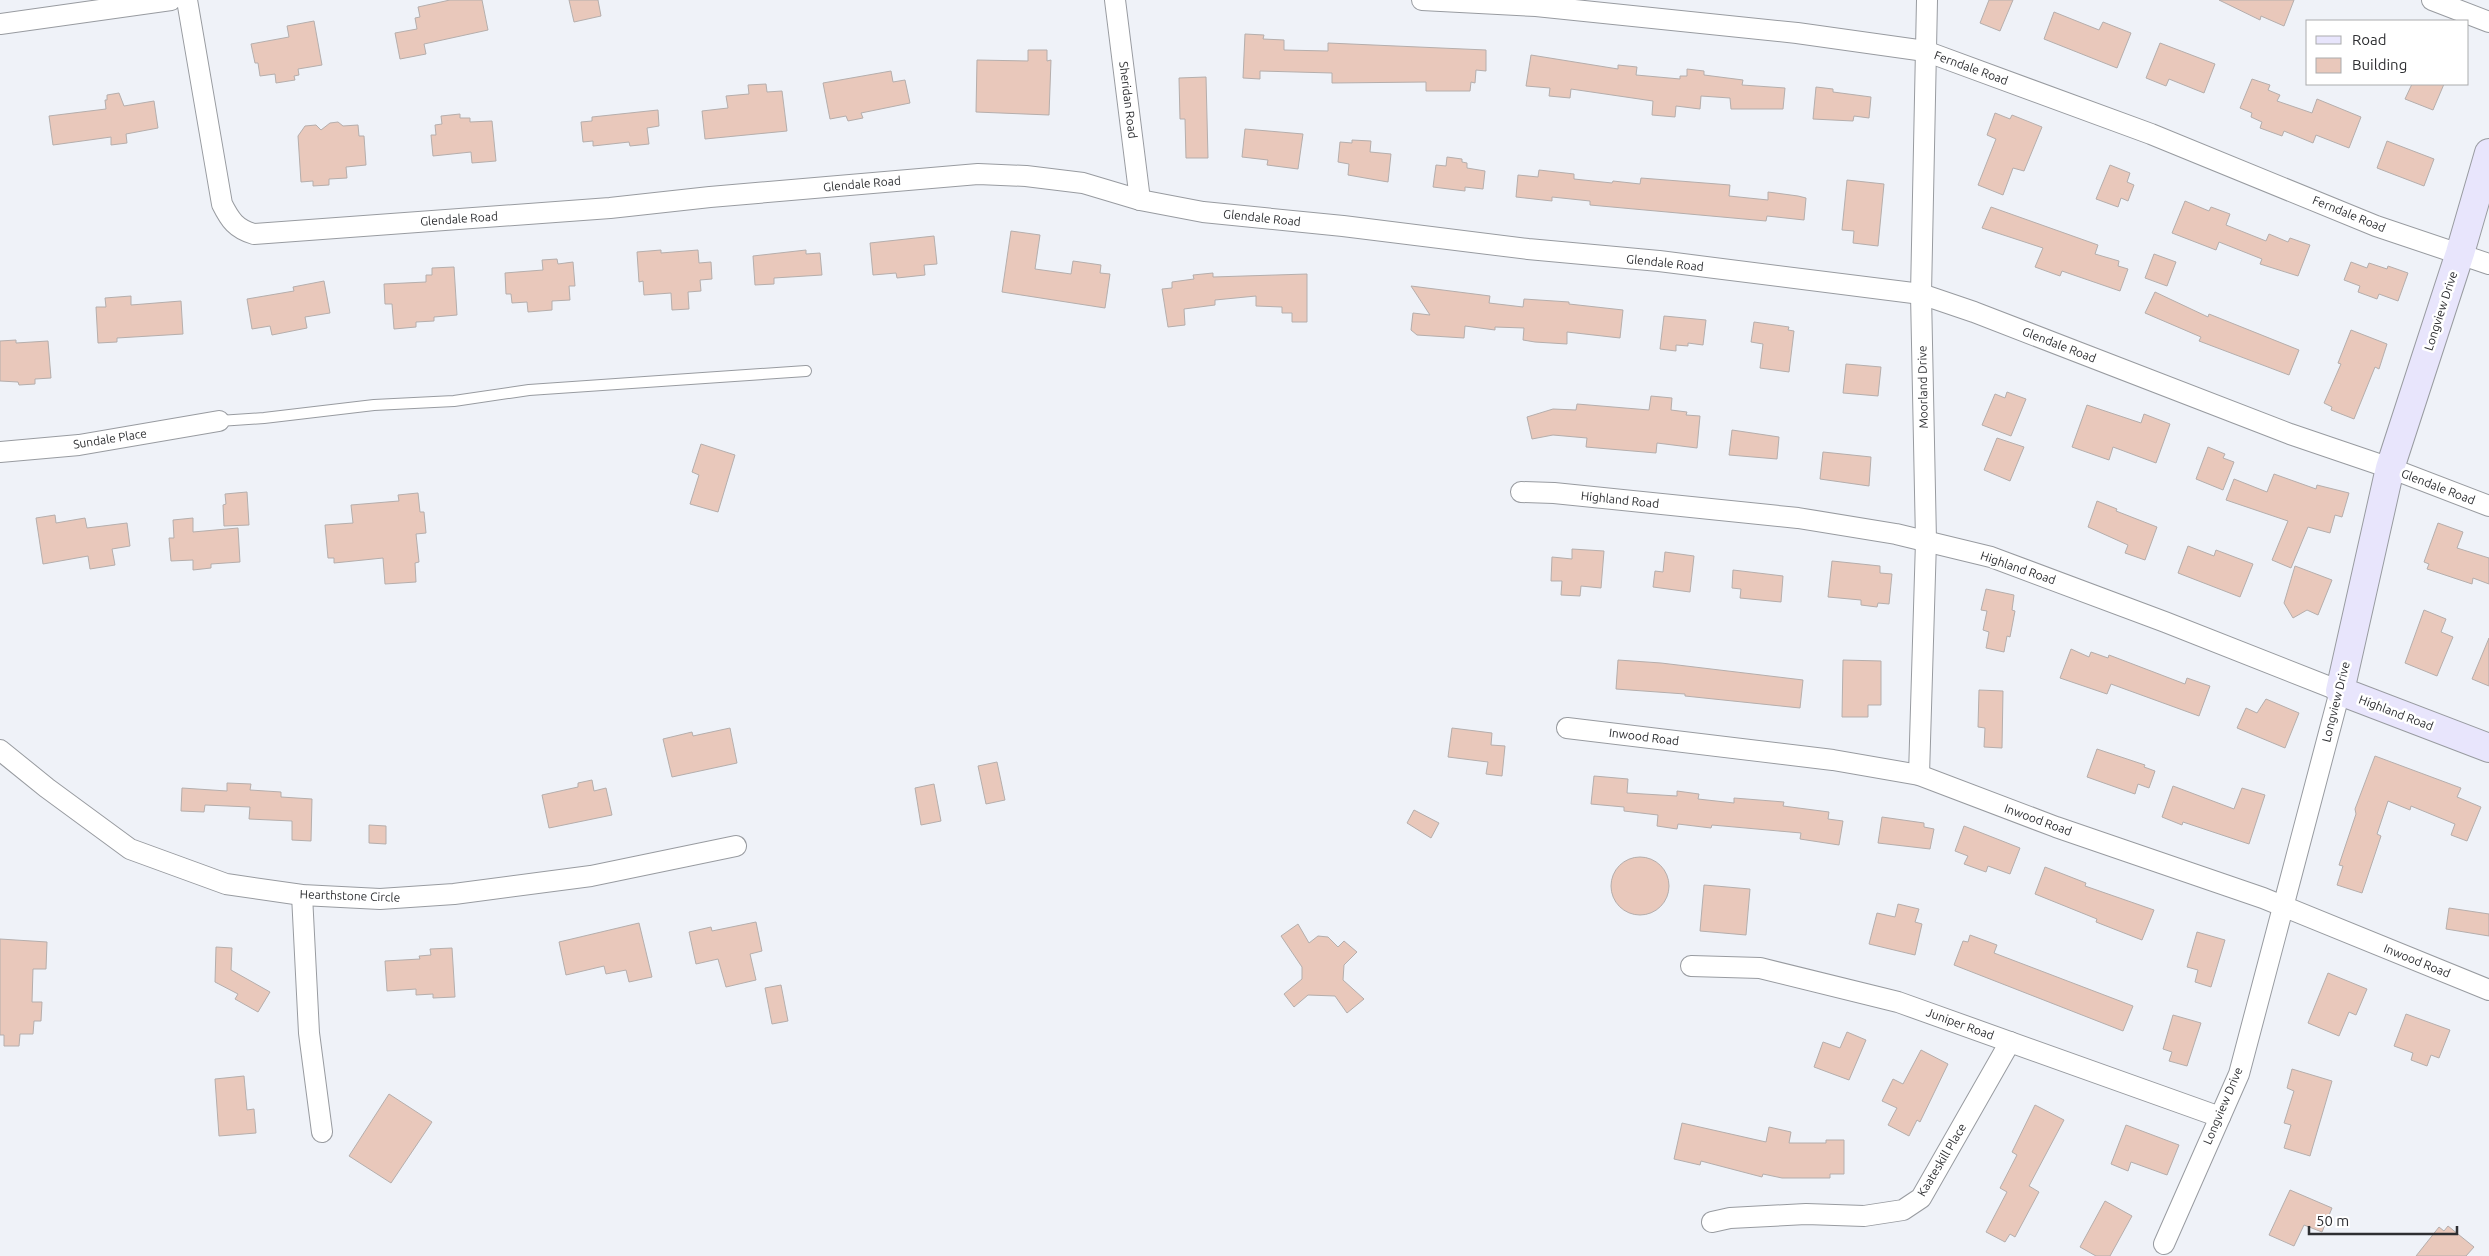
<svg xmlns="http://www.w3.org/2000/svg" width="2489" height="1256" viewBox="0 0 2489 1256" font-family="Ubuntu,sans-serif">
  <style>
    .building { fill: #e9c8bb; stroke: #b5aeac }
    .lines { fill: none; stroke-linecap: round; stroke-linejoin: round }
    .lane-casing { stroke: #989ba0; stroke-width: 12 }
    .street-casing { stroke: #989ba0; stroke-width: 22 }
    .secondary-casing { stroke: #989ba0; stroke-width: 30 }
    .lane { stroke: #fff; stroke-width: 10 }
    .street { stroke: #fff; stroke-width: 20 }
    .secondary { stroke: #e8e5fc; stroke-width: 28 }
    .labels { text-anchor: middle; stroke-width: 5; stroke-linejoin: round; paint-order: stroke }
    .street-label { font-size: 12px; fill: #2e2f32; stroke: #fff }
  </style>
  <rect width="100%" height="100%" fill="#eff2f8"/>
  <g class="building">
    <polygon points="450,0 482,0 488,30 424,44 426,54 400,59 395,33 417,29 415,18 420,17 418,7"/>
    <polygon points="569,0 598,0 601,16 574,22"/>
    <polygon points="1989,0 2013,0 2000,31 1980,23"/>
    <polygon points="2219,0 2294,0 2284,26 2261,16 2260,20"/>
    <polygon points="2054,12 2099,30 2103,22 2131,33 2117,68 2044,39"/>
    <polygon points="314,21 322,65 298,69 299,75 294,76 295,80 276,83 275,74 260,76 258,63 255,63 251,44 289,37 287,26"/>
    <polygon points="1245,34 1264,35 1263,39 1284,40 1284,50 1328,51 1328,43 1486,50 1486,71 1476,70 1475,83 1471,82 1470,91 1426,91 1426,82 1332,83 1332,73 1260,71 1260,79 1243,78"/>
    <polygon points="2160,43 2215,64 2204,93 2169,79 2166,86 2146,78"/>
    <polygon points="1028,50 1047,50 1047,61 1051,60 1049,115 976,112 977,60 1028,61"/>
    <polygon points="1531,55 1618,69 1618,65 1637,67 1636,75 1680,79 1680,76 1687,76 1687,69 1704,71 1704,75 1743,80 1742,85 1785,88 1783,109 1731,109 1730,98 1701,96 1700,109 1676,106 1675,117 1652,115 1653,101 1571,89 1570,98 1549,96 1550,88 1526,86"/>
    <polygon points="891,71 893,82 905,80 910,103 861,113 863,118 848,121 846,116 830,119 823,83"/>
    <polygon points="1206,77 1208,158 1186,158 1185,119 1180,119 1179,78"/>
    <polygon points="2252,79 2270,85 2268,90 2280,95 2277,101 2312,113 2317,99 2361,117 2349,148 2316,135 2313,143 2284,131 2282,136 2260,128 2262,122 2251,117 2252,113 2240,108"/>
    <polygon points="766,84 767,92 782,91 787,131 705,139 702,111 728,108 726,96 749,94 748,85"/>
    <polygon points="2412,84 2444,84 2433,110 2405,99"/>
    <polygon points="1816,87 1833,89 1833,92 1871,97 1869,118 1854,116 1853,121 1813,119"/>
    <polygon points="119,93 124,106 154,101 158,128 126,134 127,143 111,145 111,137 53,145 49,116 106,109 105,100 107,100 107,95"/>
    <polygon points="658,110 659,126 647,128 649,144 630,146 629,142 593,146 593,141 583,142 581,122 592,121 592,117"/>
    <polygon points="1995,113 2010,119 2012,115 2042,127 2024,171 2013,168 2003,195 1978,185 1996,139 1987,135"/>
    <polygon points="460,114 460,118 470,118 470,122 492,121 496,161 472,163 471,152 433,156 431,135 436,135 435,125 442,124 441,116"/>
    <polygon points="338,122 343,126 358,125 359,136 364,136 366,165 346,167 347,178 329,179 329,185 313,186 313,181 301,182 298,136 305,126 316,125 321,130 330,123"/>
    <polygon points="1245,129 1303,134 1298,169 1267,165 1268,160 1242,157"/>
    <polygon points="1352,140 1371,141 1370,152 1391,154 1388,182 1348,175 1349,164 1338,162 1340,142 1352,143"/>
    <polygon points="2387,141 2434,159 2424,186 2377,168"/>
    <polygon points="1447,157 1462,159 1462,162 1467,163 1467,168 1485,171 1483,189 1465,187 1465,191 1433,187 1436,165 1446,166"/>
    <polygon points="2110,165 2130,173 2127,182 2134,185 2128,201 2121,198 2118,207 2096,199"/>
    <polygon points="1539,170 1574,174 1574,179 1612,183 1613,181 1640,184 1641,178 1730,185 1729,196 1768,200 1768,192 1798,196 1806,198 1804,220 1767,216 1766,221 1590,205 1590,201 1552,197 1552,201 1516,197 1518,175 1538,177"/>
    <polygon points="1847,180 1884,184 1878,246 1853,243 1854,231 1842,230"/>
    <polygon points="2185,201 2209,211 2211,207 2230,214 2226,225 2266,241 2269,234 2288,242 2290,238 2310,245 2298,276 2260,264 2262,259 2219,242 2216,250 2172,233"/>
    <polygon points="1991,207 2098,245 2095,254 2119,261 2118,266 2128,269 2120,291 2062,271 2060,276 2035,267 2043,248 1982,228"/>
    <polygon points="1011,231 1040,235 1035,269 1071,274 1073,261 1101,265 1100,273 1110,274 1105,308 1002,292"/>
    <polygon points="934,236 937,264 924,265 925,275 897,278 896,273 873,275 870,243"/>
    <polygon points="661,250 661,253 698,250 699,263 711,262 712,279 700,280 701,291 688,292 689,309 672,310 671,293 644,295 643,281 639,282 637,252"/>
    <polygon points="806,250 806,254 820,253 822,275 774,278 774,284 755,285 753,256"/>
    <polygon points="2154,254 2176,262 2167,286 2145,278"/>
    <polygon points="557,259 558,264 573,262 575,286 569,286 570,300 552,301 552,310 528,312 527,302 512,303 511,294 506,294 505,273 543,270 542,260"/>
    <polygon points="2351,262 2367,268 2369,263 2387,269 2388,266 2408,273 2398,301 2379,294 2377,299 2358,292 2360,286 2344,280"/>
    <polygon points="454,267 457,315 434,317 434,321 416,322 416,327 394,329 392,304 385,304 384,284 426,282 426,275 432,275 432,268"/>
    <polygon points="1213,273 1213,277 1307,274 1307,322 1292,322 1292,313 1282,313 1282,307 1256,306 1256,296 1215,300 1215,305 1184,309 1185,325 1168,327 1162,289 1172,288 1172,282 1194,279 1193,275"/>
    <polygon points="324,281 330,313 305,317 307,328 272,335 270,326 252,329 247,299 294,291 293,287"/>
    <polygon points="1411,286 1490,296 1489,303 1523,307 1524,299 1569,302 1569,304 1623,310 1620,338 1567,332 1567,344 1535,342 1523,340 1524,328 1495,327 1495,330 1465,326 1464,338 1417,335 1411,330 1413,313 1430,315"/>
    <polygon points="2155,292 2208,317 2209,314 2299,350 2289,375 2199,341 2201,337 2145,313"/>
    <polygon points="131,296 131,305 181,301 183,334 117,338 117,342 98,343 96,307 106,307 105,298"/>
    <polygon points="1664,316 1706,320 1703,345 1688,343 1688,346 1676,345 1676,351 1660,349"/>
    <polygon points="1754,322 1789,327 1788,330 1794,331 1789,372 1760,368 1763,344 1751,342"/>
    <polygon points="2351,330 2387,344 2379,369 2375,367 2354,419 2331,410 2332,407 2324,403 2341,364 2338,363"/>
    <polygon points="16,340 16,343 48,341 51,378 35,379 35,384 19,385 18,382 0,381 0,341"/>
    <polygon points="1846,364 1881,367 1878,396 1843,393"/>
    <polygon points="2007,392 2026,399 2011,436 1982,425 1995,394 2005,398"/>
    <polygon points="1651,396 1672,398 1671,410 1687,412 1686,415 1700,416 1697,448 1657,443 1656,453 1586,447 1587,438 1553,435 1532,439 1527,417 1553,409 1576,410 1577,404 1649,410"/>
    <polygon points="2087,405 2141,423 2144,414 2170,424 2156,463 2113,447 2109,460 2072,447"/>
    <polygon points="1732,430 1779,437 1777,459 1729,455"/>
    <polygon points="1997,438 2024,447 2010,481 1984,470"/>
    <polygon points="701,444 735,455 718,512 690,504 699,475 692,472"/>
    <polygon points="2208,447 2225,454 2223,458 2234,462 2223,490 2196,479"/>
    <polygon points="1823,452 1871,457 1869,486 1820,479"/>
    <polygon points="2274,474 2316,489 2317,485 2349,493 2342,517 2335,515 2330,533 2308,527 2291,568 2272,560 2288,521 2226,500 2234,479 2267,492"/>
    <polygon points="247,492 249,525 224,526 223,505 226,504 225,494"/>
    <polygon points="418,493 420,512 424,512 426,533 416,534 419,562 415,563 416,582 385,584 383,558 334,563 334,558 328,558 325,525 353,523 351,505 399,501 398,495"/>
    <polygon points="2097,501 2117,509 2116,511 2157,527 2145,560 2125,553 2128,545 2088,527"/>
    <polygon points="55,515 56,523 85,518 87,528 127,523 130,546 112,549 115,565 90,569 88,556 43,564 36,518"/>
    <polygon points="193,518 193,532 238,528 240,562 211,564 211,568 193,570 193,560 171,561 169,538 174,538 173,520"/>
    <polygon points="2438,523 2463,532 2457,548 2489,558 2489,584 2473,578 2472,584 2427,569 2429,564 2424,562"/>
    <polygon points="2188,546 2214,556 2216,550 2253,564 2240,597 2178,573"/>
    <polygon points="1572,549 1604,551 1601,588 1581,586 1580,596 1561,595 1562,581 1551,581 1552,557 1572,559"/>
    <polygon points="1665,552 1694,556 1690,592 1653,587 1655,571 1663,572"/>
    <polygon points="1832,561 1880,566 1880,573 1892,574 1889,604 1878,603 1877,607 1861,605 1861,600 1828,597"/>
    <polygon points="2295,566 2332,580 2318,615 2307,610 2293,618 2284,603"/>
    <polygon points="1733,570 1783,576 1781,602 1740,598 1741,589 1732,588"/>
    <polygon points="1986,589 2014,595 2012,610 2015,611 2010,637 2007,636 2004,652 1986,648 1989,632 1983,630 1987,611 1981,610"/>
    <polygon points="2424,610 2446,619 2441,632 2453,637 2437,676 2405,663"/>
    <polygon points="2489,638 2489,686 2472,679"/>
    <polygon points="2071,649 2089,657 2091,652 2108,658 2109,655 2185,684 2187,678 2210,686 2199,716 2111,684 2107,694 2060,678"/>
    <polygon points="1618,660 1661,663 1803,680 1800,708 1685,696 1685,694 1616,689"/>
    <polygon points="1843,660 1881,661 1881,705 1868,705 1868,717 1842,717"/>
    <polygon points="1979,690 2003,691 2002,748 1984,747 1985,728 1978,727"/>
    <polygon points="2266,699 2299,713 2285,748 2237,728 2246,708 2257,713"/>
    <polygon points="730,728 737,763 672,777 663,739 692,732 693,736"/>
    <polygon points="1452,728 1492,733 1491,745 1505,746 1502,776 1486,774 1488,762 1448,757"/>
    <polygon points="2097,749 2145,765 2144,767 2155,771 2149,788 2138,784 2135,794 2087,777"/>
    <polygon points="2375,756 2461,788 2457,797 2481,807 2467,841 2451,835 2455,824 2411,806 2410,810 2388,801 2377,834 2381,836 2362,893 2337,885 2343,866 2339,865 2356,814 2355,809"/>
    <polygon points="997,762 1005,800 986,804 978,766"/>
    <polygon points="1594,776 1628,779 1627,793 1677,796 1677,791 1699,794 1698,799 1734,803 1734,798 1784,802 1783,806 1829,812 1828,819 1843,821 1839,845 1800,839 1801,833 1712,825 1711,828 1678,824 1677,829 1657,826 1658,815 1624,811 1624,807 1591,804"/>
    <polygon points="592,780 594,791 606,788 612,815 549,828 542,795 578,787 578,783"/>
    <polygon points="227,783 251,784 250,790 281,792 281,797 312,799 311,841 292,840 292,821 249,819 250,807 205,805 204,812 181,811 182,788 227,791"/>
    <polygon points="934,784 941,821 921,825 915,788"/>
    <polygon points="2173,786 2234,809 2242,788 2265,795 2249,844 2183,822 2182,825 2162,817"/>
    <polygon points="1414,810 1439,823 1431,838 1407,823"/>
    <polygon points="1882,817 1924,823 1924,827 1934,829 1930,849 1878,843"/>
    <polygon points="369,825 386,826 386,844 369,843"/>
    <polygon points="1964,826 2020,848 2010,874 1988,866 1986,872 1964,864 1968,856 1955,851"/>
    <circle cx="1640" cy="886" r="29"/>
    <polygon points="2045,867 2086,883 2085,886 2154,910 2142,940 2096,922 2097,919 2035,894"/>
    <polygon points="1704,885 1750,889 1746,935 1700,931"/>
    <polygon points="1898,904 1919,909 1915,922 1922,924 1915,955 1869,944 1877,913 1895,917"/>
    <polygon points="2449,908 2489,914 2489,936 2446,929"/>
    <polygon points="756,922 762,951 750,954 756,980 726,987 718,959 696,964 689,932 711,927 712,931"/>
    <polygon points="639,923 652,977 629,982 626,970 606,974 604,966 566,975 559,942"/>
    <polygon points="1298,924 1309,943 1318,936 1328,937 1338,947 1344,941 1357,952 1344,965 1343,980 1364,999 1347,1013 1335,996 1308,995 1294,1007 1284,994 1302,979 1302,967 1281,936"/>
    <polygon points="2197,932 2225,940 2211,987 2195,982 2198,970 2187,967"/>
    <polygon points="1970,935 1997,945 1994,953 2133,1006 2123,1031 1954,965 1963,941 1968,942"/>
    <polygon points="0,939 47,942 46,969 33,969 32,1002 42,1002 41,1021 34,1021 33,1034 20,1034 19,1046 4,1046 4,1035 0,1035"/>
    <polygon points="216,947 232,948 231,970 270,992 258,1012 235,999 238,994 215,982"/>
    <polygon points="452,948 455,997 433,998 433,994 416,995 416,989 387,991 385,961 420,959 419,956 431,955 430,949"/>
    <polygon points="2328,973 2367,989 2356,1015 2349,1012 2339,1036 2308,1023"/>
    <polygon points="781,985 788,1021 772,1024 765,988"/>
    <polygon points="2406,1014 2450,1030 2439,1058 2431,1055 2427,1066 2411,1060 2413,1053 2394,1046"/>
    <polygon points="2173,1015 2201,1023 2187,1066 2169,1061 2172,1052 2163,1049"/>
    <polygon points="1847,1032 1866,1040 1849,1080 1814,1067 1823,1042 1840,1048"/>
    <polygon points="1921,1050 1948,1064 1920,1122 1917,1120 1909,1136 1888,1125 1897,1108 1882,1101 1893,1079 1903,1084"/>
    <polygon points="2292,1069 2332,1081 2310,1156 2284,1148 2291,1125 2284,1123 2294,1091 2287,1088"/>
    <polygon points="244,1076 247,1110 254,1109 256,1133 219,1136 215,1079"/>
    <polygon points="389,1094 432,1122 391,1183 349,1156"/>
    <polygon points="2035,1105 2064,1120 2029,1186 2039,1192 2015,1237 2010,1234 2005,1242 1986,1232 2007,1192 2000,1188 2017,1155 2012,1152"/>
    <polygon points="1682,1123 1766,1142 1769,1127 1791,1132 1789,1143 1826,1143 1826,1140 1844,1140 1844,1174 1830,1174 1830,1178 1782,1178 1763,1174 1762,1177 1701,1161 1700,1165 1674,1159"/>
    <polygon points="2126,1125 2179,1145 2167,1175 2131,1162 2128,1171 2111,1164"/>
    <polygon points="2290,1190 2332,1208 2322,1232 2304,1225 2294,1246 2269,1235"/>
    <polygon points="2105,1201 2132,1216 2110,1256 2096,1256 2080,1247"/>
    <polygon points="2448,1226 2474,1247 2466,1256 2416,1256 2439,1227 2444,1231"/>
  </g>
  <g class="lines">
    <defs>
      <polyline id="lane" points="219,421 264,418 374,405 454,401 529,390 806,371"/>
      <g id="street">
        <path d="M 187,0 L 222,204 C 230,220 236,229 254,234 L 610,208 L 710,197 L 978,174 L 1026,176 L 1083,183 L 1140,200 L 1203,212 L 1343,226 L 1528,249 L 1659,261 L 1921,294 L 1974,312 L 2290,434 L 2390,468 L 2489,506"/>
        <polyline points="1115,0 1140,200"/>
        <polyline points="1422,0 1536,6 1797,33 1925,51 2151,134 2376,226 2489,264"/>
        <polyline points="2432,0 2489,22"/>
        <polyline points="0,24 171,0"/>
        <polyline points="0,452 79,445 219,421"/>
        <polyline points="1521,492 1554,493 1798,518 1896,534 1991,557 2165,622 2340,691 2239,1074 2164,1244"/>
        <polyline points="1567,728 1833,760 1919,775 2056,827 2263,898 2489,990"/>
        <polyline points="0,750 47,788 130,849 226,884 302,895 380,899 454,894 591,876 736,846"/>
        <polyline points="1919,775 1926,541 1921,294 1927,0"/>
        <polyline points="302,895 309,1033 322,1132"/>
        <polyline points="1691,966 1760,968 1898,1002 2220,1117"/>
        <polyline points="1712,1222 1730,1218 1806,1214 1864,1216 1903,1210 1921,1198 2010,1042"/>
      </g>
      <polyline id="secondary" points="2489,153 2460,253 2390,468 2340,691 2489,748"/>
    </defs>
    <use href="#lane" class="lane-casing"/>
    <use href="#street" class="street-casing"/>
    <use href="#secondary" class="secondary-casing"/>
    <use href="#lane" class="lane"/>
    <use href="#street" class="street"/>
    <use href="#secondary" class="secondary"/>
  </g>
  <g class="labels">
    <g class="street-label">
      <text transform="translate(1971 68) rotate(20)" y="4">Ferndale Road</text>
      <text transform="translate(1128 100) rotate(83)" y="4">Sheridan Road</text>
      <text transform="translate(862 184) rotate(-5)" y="4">Glendale Road</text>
      <text transform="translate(2349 214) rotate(22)" y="4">Ferndale Road</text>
      <text transform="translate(1262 218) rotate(6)" y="4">Glendale Road</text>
      <text transform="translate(459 219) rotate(-4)" y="4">Glendale Road</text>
      <text transform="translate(1665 263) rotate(6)" y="4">Glendale Road</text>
      <text transform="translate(2441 311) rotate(-72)" y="4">Longview Drive</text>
      <text transform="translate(2059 345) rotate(21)" y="4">Glendale Road</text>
      <text transform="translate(1923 387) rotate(-91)" y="4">Moorland Drive</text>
      <text transform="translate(110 439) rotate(-9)" y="4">Sundale Place</text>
      <text transform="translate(2438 487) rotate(21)" y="4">Glendale Road</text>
      <text transform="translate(1620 500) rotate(6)" y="4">Highland Road</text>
      <text transform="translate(2018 568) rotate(19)" y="4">Highland Road</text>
      <text transform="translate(2336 702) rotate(-76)" y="4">Longview Drive</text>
      <text transform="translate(2396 713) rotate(21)" y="4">Highland Road</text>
      <text transform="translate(1644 737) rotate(7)" y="4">Inwood Road</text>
      <text transform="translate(2038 820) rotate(20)" y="4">Inwood Road</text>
      <text transform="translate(350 896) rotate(2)" y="4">Hearthstone Circle</text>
      <text transform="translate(2417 961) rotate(22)" y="4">Inwood Road</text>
      <text transform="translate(1960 1024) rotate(20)" y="4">Juniper Road</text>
      <text transform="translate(2223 1106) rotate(-67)" y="4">Longview Drive</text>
      <text transform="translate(1942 1160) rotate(-59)" y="4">Kaateskill Place</text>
    </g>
  </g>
  <rect x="2306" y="20" width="162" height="65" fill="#ffffff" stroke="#abacad"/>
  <rect x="2316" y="36" width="25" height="8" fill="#e8e5fc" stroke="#abacad"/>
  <text x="2352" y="45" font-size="15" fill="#2e2f32">Road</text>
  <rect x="2316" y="58" width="25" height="15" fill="#e9c8bb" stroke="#abacad"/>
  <text x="2352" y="70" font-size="15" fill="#2e2f32">Building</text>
  <path d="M2309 1226v8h148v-8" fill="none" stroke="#2e2f32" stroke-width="2.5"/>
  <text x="2316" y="1226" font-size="15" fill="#2e2f32" stroke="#ffffff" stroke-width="4" paint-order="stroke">50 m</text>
</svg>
